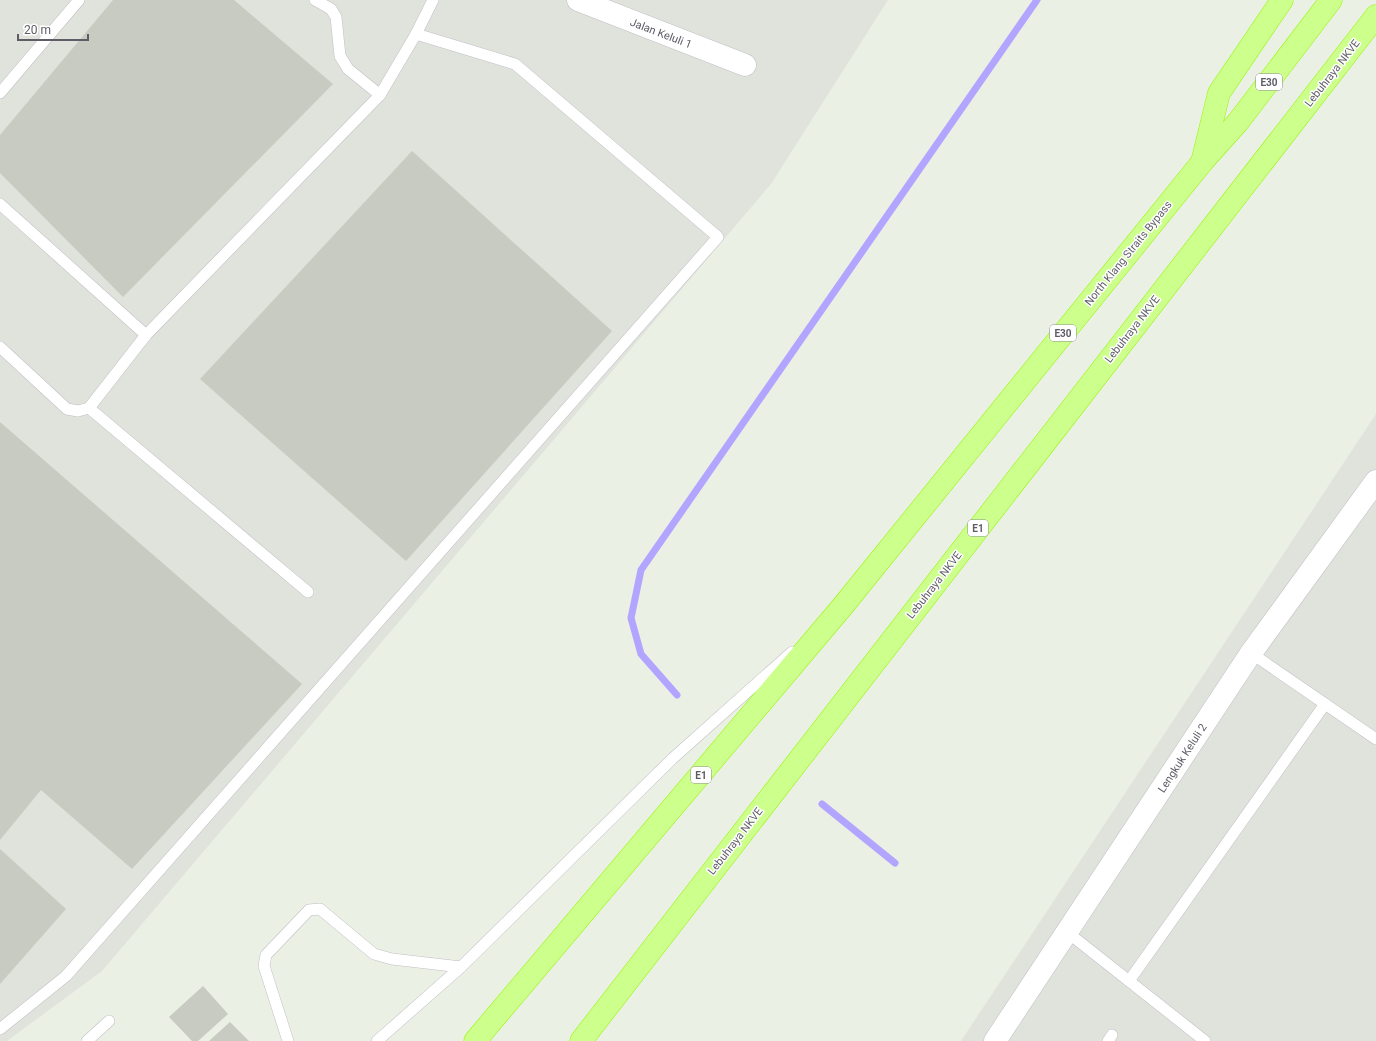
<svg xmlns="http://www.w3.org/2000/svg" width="1376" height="1041" viewBox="0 0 1376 1041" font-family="Roboto,sans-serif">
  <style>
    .industrial { fill: #e0e3dc }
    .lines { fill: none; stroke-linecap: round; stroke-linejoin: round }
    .stream { stroke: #b1a5ff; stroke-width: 7 }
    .building { fill: #c7cbc1 }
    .service-casing { stroke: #c1bec6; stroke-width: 12 }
    .minor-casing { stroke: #c1bec6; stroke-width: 23 }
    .motorway-casing { stroke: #97f400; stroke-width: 23 }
    .service { stroke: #fff; stroke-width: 11 }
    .minor { stroke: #fff; stroke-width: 22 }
    .motorway { stroke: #ccff8c; stroke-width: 22 }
    .labels { text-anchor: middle; stroke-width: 3; stroke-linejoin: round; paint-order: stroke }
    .shield { fill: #fff; stroke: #8f8d94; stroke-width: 1 }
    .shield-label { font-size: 10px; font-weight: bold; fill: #5f5c66 }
    .street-label { font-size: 11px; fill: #5f5c66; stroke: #fff }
  </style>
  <rect width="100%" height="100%" fill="#eaf0e4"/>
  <g class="industrial">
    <polygon points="0,0 888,0 771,184 102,971 7,1041 0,1041"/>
    <polygon points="1376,414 1376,1041 961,1041"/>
  </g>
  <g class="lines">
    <g class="stream">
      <polyline points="677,695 641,654 631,618 641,570 1037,0"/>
      <polyline points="822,804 895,863"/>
    </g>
  </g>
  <g class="building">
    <polygon points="113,0 234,0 333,84 123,297 0,173 0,135"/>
    <polygon points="412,151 612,331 406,561 200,379"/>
    <polygon points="0,422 302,684 132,869 41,790 0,840"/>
    <polygon points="0,849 66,909 0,984"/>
    <polygon points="203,986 228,1014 198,1041 192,1041 169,1017"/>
    <polygon points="230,1022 249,1041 209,1041"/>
  </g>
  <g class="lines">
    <defs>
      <g id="service">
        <polyline points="315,0 331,9 336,17 340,56 348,69 380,95"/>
        <polyline points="0,93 79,0"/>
        <polyline points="0,204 146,335"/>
        <polyline points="0,347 67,409 78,411 89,408 146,335 380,95 416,34 433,0"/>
        <polyline points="89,408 308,592"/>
        <polyline points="1251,653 1376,739"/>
        <polyline points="1067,932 1205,1041"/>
        <polyline points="1129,981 1325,704"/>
        <polyline points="0,1029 66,976 718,237 515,64 416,34"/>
        <polyline points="87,1041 109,1021"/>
        <polyline points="288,1041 264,966 266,955 309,910 320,909 374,954 392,959 461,967"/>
        <polyline points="377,1041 461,967 672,759 792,652"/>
        <polyline points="1108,1041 1112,1035"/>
      </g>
      <g id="minor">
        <polyline points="578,0 745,65"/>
        <polyline points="995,1041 1251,653 1376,481"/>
      </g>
      <g id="motorway">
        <polyline points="1203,158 1219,93 1282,0"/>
        <polyline points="475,1041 842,607 1203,161 1238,122 1331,0"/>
        <polyline points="581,1041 1376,16"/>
      </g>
    </defs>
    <use href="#service" class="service-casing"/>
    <use href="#minor" class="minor-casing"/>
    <use href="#motorway" class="motorway-casing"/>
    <use href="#service" class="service"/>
    <use href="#minor" class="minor"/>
    <use href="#motorway" class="motorway"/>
  </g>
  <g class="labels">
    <g class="shield">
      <rect x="1256" y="74" width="26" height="16" rx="3"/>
      <rect x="1050" y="325" width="26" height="16" rx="3"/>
      <rect x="968" y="520" width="20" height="16" rx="3"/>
      <rect x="691" y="767" width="20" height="16" rx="3"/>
    </g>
    <g class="shield-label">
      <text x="1269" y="86">E30</text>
      <text x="1063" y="337">E30</text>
      <text x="978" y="532">E1</text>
      <text x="701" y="779">E1</text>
    </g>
    <g class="street-label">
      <text transform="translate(661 33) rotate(21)" y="4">Jalan Keluli 1</text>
      <text transform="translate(1332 73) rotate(-52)" y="4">Lebuhraya NKVE</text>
      <text transform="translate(1128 253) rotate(-51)" y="4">North Klang Straits Bypass</text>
      <text transform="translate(1132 329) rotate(-52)" y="4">Lebuhraya NKVE</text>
      <text transform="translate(934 585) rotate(-52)" y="4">Lebuhraya NKVE</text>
      <text transform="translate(1182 758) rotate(-57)" y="4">Lengkuk Keluli 2</text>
      <text transform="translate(735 841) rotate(-52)" y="4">Lebuhraya NKVE</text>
    </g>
  </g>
  <path d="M18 34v6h70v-6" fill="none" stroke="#5f5c66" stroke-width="2"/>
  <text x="24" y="34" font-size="12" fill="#5f5c66" stroke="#ffffff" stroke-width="3" paint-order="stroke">20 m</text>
</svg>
